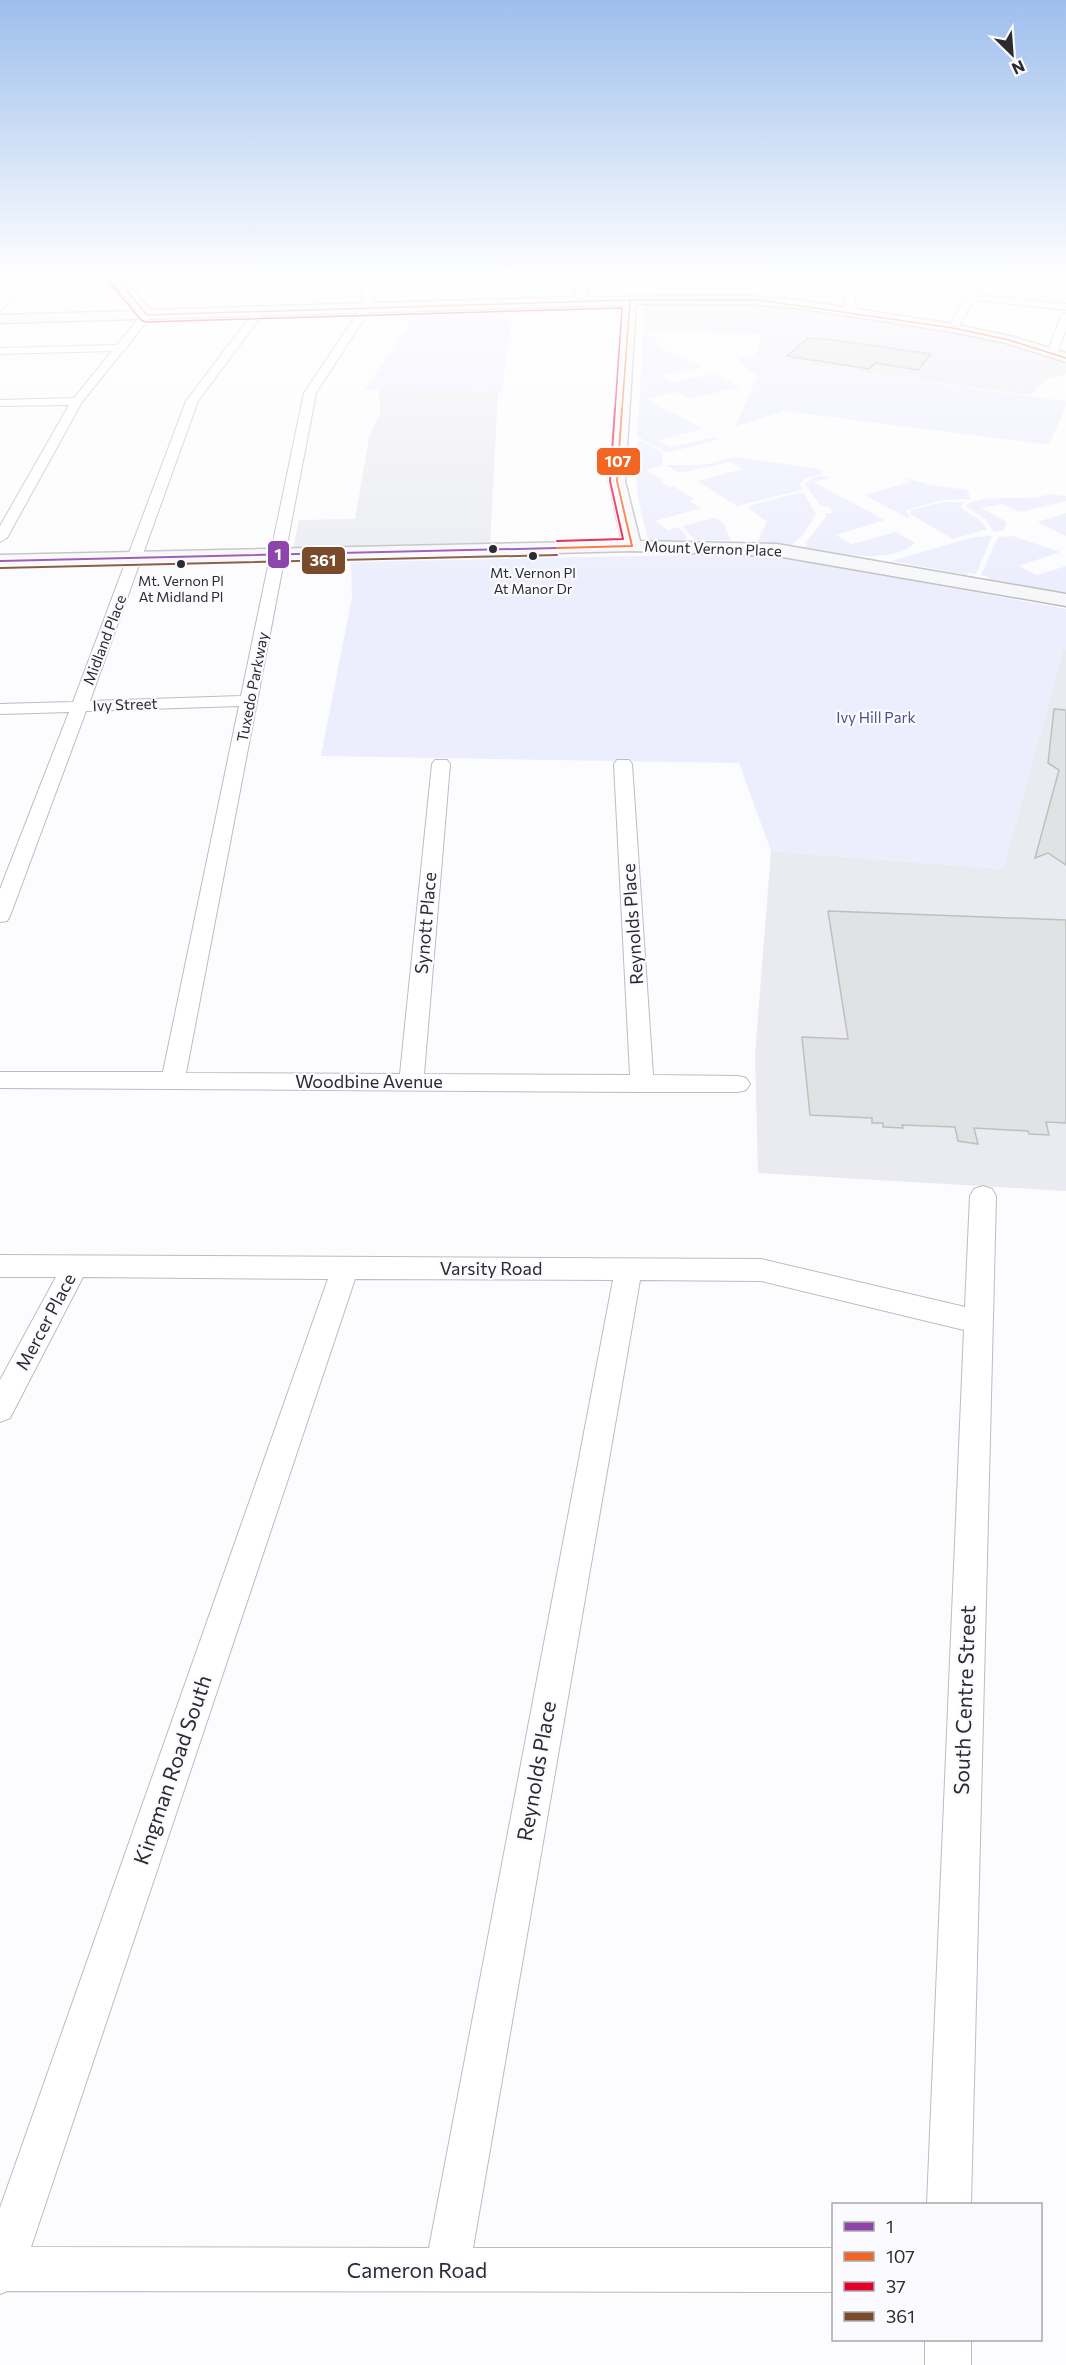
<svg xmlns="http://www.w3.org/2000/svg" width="1066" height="2365" viewBox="0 0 1066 2365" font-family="Commissioner,sans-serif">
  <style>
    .built { fill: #eaebf1 }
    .green { fill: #ecedfd }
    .building { fill: #e1e2e4; stroke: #bfbfc2; stroke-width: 1.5 }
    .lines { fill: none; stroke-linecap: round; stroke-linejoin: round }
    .street-casing { stroke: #bcbdbf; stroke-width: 2 }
    .secondary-casing { stroke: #bcbdbf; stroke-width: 3 }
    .street { fill: #fff; fill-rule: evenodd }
    .secondary { fill: #f7f7fa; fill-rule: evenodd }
    .bus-1-casing { stroke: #fbfbff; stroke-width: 4.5 }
    .bus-2-far1-casing { stroke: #fbfbff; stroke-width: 3 }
    .bus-2-casing { stroke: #fbfbff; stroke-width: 4.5 }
    .bus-3-far1-casing { stroke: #fbfbff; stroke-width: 3 }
    .bus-3-casing { stroke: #fbfbff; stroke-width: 4.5 }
    .bus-4-casing { stroke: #fbfbff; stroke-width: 4.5 }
    .bus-1 { stroke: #8e44ad; stroke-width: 2 }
    .bus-2-far1 { stroke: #f26522; stroke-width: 1.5 }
    .bus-2 { stroke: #f26522; stroke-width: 2 }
    .bus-3-far1 { stroke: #e4002b; stroke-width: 1.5 }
    .bus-3 { stroke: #e4002b; stroke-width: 2 }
    .bus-4 { stroke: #7a4b2a; stroke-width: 2 }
    .bus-dot { fill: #2c2c30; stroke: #fbfbff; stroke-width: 2 }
    .labels { text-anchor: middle; stroke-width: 4.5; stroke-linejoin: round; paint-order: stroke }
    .far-bus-label { font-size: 14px; fill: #2c2c30; stroke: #fbfbff }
    .far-street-label { font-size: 15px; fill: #2c2c30; stroke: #fbfbff }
    .far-park-label { font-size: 15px; fill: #504e8e; stroke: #fbfbff }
    .street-label { font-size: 18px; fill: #2c2c30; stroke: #fbfbff }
    .near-street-label { font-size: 21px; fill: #2c2c30; stroke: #fbfbff }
    .line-badge { stroke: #fbfbff; stroke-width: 2 }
    .badge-label { font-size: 16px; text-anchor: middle; font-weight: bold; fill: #fff }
  </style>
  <rect width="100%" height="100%" fill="#fcfcfe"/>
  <g class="built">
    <polygon points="649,303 766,304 900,323 996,341 1066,364 1066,374 1048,378 1030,395 754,358 762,334 643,331 643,306"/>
    <polygon points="379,390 498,392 490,545 293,549 299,520 355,519 369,437 380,413"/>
    <polygon points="1063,650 1066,650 1066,1191 758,1173 755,1055 771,851 1003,869"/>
  </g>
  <g class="green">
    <polygon points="513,307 502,392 364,390 408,327 416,309"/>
    <polygon points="643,335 665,338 652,341 664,348 662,349 701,367 660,376 673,382 714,374 740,387 690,399 675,392 647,399 663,408 661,409 674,413 703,429 658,440 670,447 715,437 717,440 667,453 637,436 640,395 643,394 640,392"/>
    <polygon points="737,356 1066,401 1066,406 1049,445 784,411 735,427 758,375 748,371"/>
    <polygon points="637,441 642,441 663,453 662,465 646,470 664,480 661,482 669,487 673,486 694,499 689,501 701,508 655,521 668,530 679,527 687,537 686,540 648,540 637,494"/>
    <polygon points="735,457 820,469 823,474 806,478 800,484 802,490 737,506 697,481 743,469 730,462 680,473 665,465 703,465"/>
    <path d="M 823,476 L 829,478 L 813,482 L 885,520 L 836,535 L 852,544 L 896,532 L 915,543 C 890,566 836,552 805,548 L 807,544 L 805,543 L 826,517 L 825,513 L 832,513 L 830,507 L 821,506 L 805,484 L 813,477 Z"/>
    <polygon points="901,477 931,485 967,490 971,499 942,500 907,510 906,513 910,517 908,518 864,495 910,482"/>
    <polygon points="803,492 816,514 803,535 791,545 757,542 767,522 749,508 751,505"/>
    <path d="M 1049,494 L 1066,496 L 1066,501 L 1020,512 L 1002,504 L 981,508 L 1007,522 L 1003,531 L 994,532 L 986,520 L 965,506 C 980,492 1028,503 1049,494 Z"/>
    <path d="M 943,502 L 964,502 L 961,507 C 971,518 979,515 987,529 L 953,539 L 910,514 L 911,510 Z"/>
    <polygon points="1066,513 1066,536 1037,522"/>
    <polygon points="715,518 723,523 731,540 695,540 682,526"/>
    <polygon points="992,536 976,574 968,573 967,575 891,561 974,537"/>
    <polygon points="1013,536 1060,552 1019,566 1037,575 1066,566 1066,593 988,579 988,577 981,575 998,537"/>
    <polygon points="729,554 799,560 1066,609 1066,650 1063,650 1003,869 771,851 739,763 321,756 352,597 351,562"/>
  </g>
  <g class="building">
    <polygon points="808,338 834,340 931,354 918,370 875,363 869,369 787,356"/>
    <polygon points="1054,709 1066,710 1066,865 1048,853 1035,858 1059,770 1048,763"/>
    <polygon points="828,911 1066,920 1066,1123 1046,1122 1049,1135 1029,1134 1028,1131 974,1128 978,1144 958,1141 955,1127 902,1125 903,1128 883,1127 883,1123 872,1123 872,1118 810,1115 802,1037 848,1039"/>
  </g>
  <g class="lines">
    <defs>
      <g id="street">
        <polygon points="362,274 372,274 372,278 568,274 564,277 372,284 373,305 316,393 186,1073 400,1074 432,764 435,760 447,760 450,764 424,1074 630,1075 614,764 617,760 629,760 632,764 653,1075 738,1076 746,1078 750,1084 746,1090 738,1092 642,1092 0,1088 0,1072 163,1072 239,706 86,711 10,916 7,921 0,922 0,889 69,712 0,714 0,704 73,702 186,401 256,309 260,308 265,311 198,401 90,701 241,696 304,393 363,305"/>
        <polygon points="852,274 861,274 852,289 856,306 853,313 849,314 844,311 846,306 842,292"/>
        <polygon points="979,274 988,274 977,295 1066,304 1066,310 974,300 957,330 949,330 948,328"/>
        <polygon points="15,282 23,284 3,309 0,310 0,300"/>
        <polygon points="143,313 152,315 82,402 7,538 0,542 0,526 69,405 0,406 0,400 74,398 112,351 0,354 0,348 117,345"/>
        <polygon points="1066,313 1066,330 1057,353 1056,355 1048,355 1047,353 1061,316"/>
        <path d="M 983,1186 L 992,1189 L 996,1196 L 971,2204 L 927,2204 L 964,1330 L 761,1281 L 640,1280 L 473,2248 L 834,2248 L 834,2292 L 7,2291 L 0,2294 L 0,2208 L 328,1279 L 83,1277 L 10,1418 L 0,1422 L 0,1380 L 56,1277 L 0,1277 L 0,1255 L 761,1259 L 965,1307 L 970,1196 L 974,1189 ZM 355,1279 L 613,1280 L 429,2248 L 31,2247 Z"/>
        <rect x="925" y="2340" width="46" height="25"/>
      </g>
      <polygon id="secondary" points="107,274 120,274 150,310 574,297 579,274 591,274 586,297 747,296 798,300 953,324 1014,337 1066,353 1066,362 1006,343 953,332 798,308 747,304 636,304 625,481 640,541 777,544 1066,594 1066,606 777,556 632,551 0,567 0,555 622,541 609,481 623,305 0,323 0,315 137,311"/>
    </defs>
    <use href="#street" class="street-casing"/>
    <use href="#secondary" class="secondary-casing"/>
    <use href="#street" class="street"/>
    <use href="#secondary" class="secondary"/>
    <defs>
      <polyline id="bus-1" points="0,561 557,548"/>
      <g id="bus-2-far1">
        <polyline points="113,274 147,315 630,300 759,300 953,328 1009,340 1066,358"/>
        <polyline points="622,410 630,300"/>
      </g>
      <polyline id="bus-2" points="557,548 632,546 617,481 622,408"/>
      <polyline id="bus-3-far1" points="107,279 141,320 146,322 622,308 615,410"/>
      <polyline id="bus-3" points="557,541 623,539 610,481 615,408"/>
      <polyline id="bus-4" points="0,568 557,555"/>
    </defs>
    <use href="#bus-1" class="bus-1-casing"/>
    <use href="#bus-2-far1" class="bus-2-far1-casing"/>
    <use href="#bus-2" class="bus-2-casing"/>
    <use href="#bus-3-far1" class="bus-3-far1-casing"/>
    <use href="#bus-3" class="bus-3-casing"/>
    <use href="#bus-4" class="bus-4-casing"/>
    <use href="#bus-1" class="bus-1"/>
    <use href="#bus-2-far1" class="bus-2-far1"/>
    <use href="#bus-2" class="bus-2"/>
    <use href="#bus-3-far1" class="bus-3-far1"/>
    <use href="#bus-3" class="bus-3"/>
    <use href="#bus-4" class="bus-4"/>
  </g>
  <linearGradient id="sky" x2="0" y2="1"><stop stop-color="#9dbeed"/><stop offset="0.45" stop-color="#fefeff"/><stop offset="1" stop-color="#fefeff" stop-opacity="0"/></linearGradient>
  <rect width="1066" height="605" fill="url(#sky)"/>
  <g class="bus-dot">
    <circle cx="493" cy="549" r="5"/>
    <circle cx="533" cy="556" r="5"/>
    <circle cx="181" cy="564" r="5"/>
  </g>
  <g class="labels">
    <g class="far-bus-label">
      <text x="533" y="578">Mt. Vernon Pl<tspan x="533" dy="16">At Manor Dr</tspan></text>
      <text x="181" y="586">Mt. Vernon Pl<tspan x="181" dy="16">At Midland Pl</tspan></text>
    </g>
    <g class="far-street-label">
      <text transform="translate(713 549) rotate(2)" y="5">Mount Vernon Place</text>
      <text transform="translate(105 640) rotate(-69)" y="5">Midland Place</text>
      <text transform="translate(253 687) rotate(-79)" y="5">Tuxedo Parkway</text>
      <text transform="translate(125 705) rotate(-2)" y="5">Ivy Street</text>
    </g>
    <g class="far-park-label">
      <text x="876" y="723">Ivy Hill Park</text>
    </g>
    <g class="street-label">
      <text transform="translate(426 923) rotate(-85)" y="6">Synott Place</text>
      <text transform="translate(633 924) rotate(-94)" y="6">Reynolds Place</text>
      <text x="369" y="1088">Woodbine Avenue</text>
      <text x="491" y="1275">Varsity Road</text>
      <text transform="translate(46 1322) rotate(-62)" y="6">Mercer Place</text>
    </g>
    <g class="near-street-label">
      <text transform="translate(965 1700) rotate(-88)" y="7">South Centre Street</text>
      <text transform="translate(173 1770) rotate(-71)" y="7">Kingman Road South</text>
      <text transform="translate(537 1771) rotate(-80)" y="7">Reynolds Place</text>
      <text x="417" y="2278">Cameron Road</text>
    </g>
  </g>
  <g class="line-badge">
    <rect x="596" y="447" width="45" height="29" rx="6" fill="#f26522"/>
    <rect x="267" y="540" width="23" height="29" rx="6" fill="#8e44ad"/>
    <rect x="301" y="546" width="45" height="29" rx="6" fill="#7a4b2a"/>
  </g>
  <g class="badge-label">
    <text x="618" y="467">107</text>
    <text x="278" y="560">1</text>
    <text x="323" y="566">361</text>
  </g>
  <rect x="832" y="2203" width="210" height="138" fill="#fbfbff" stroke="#a8a8ac" stroke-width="1.5"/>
  <rect x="844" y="2222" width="30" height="9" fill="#8e44ad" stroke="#a8a8ac" stroke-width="1.5"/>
  <text x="886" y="2233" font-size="18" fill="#2c2c30">1</text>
  <rect x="844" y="2252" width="30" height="9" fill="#f26522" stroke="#a8a8ac" stroke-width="1.5"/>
  <text x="886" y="2263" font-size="18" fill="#2c2c30">107</text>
  <rect x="844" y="2282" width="30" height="9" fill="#e4002b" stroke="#a8a8ac" stroke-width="1.5"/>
  <text x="886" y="2293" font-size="18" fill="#2c2c30">37</text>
  <rect x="844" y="2312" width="30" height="9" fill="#7a4b2a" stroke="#a8a8ac" stroke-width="1.5"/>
  <text x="886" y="2323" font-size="18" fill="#2c2c30">361</text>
  <g transform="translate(1012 54) rotate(155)" stroke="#fbfbff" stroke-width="4.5" paint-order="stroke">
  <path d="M0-4.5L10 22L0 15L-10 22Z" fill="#2c2c30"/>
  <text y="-9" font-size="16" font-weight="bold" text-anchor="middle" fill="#2c2c30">N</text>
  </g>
</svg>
